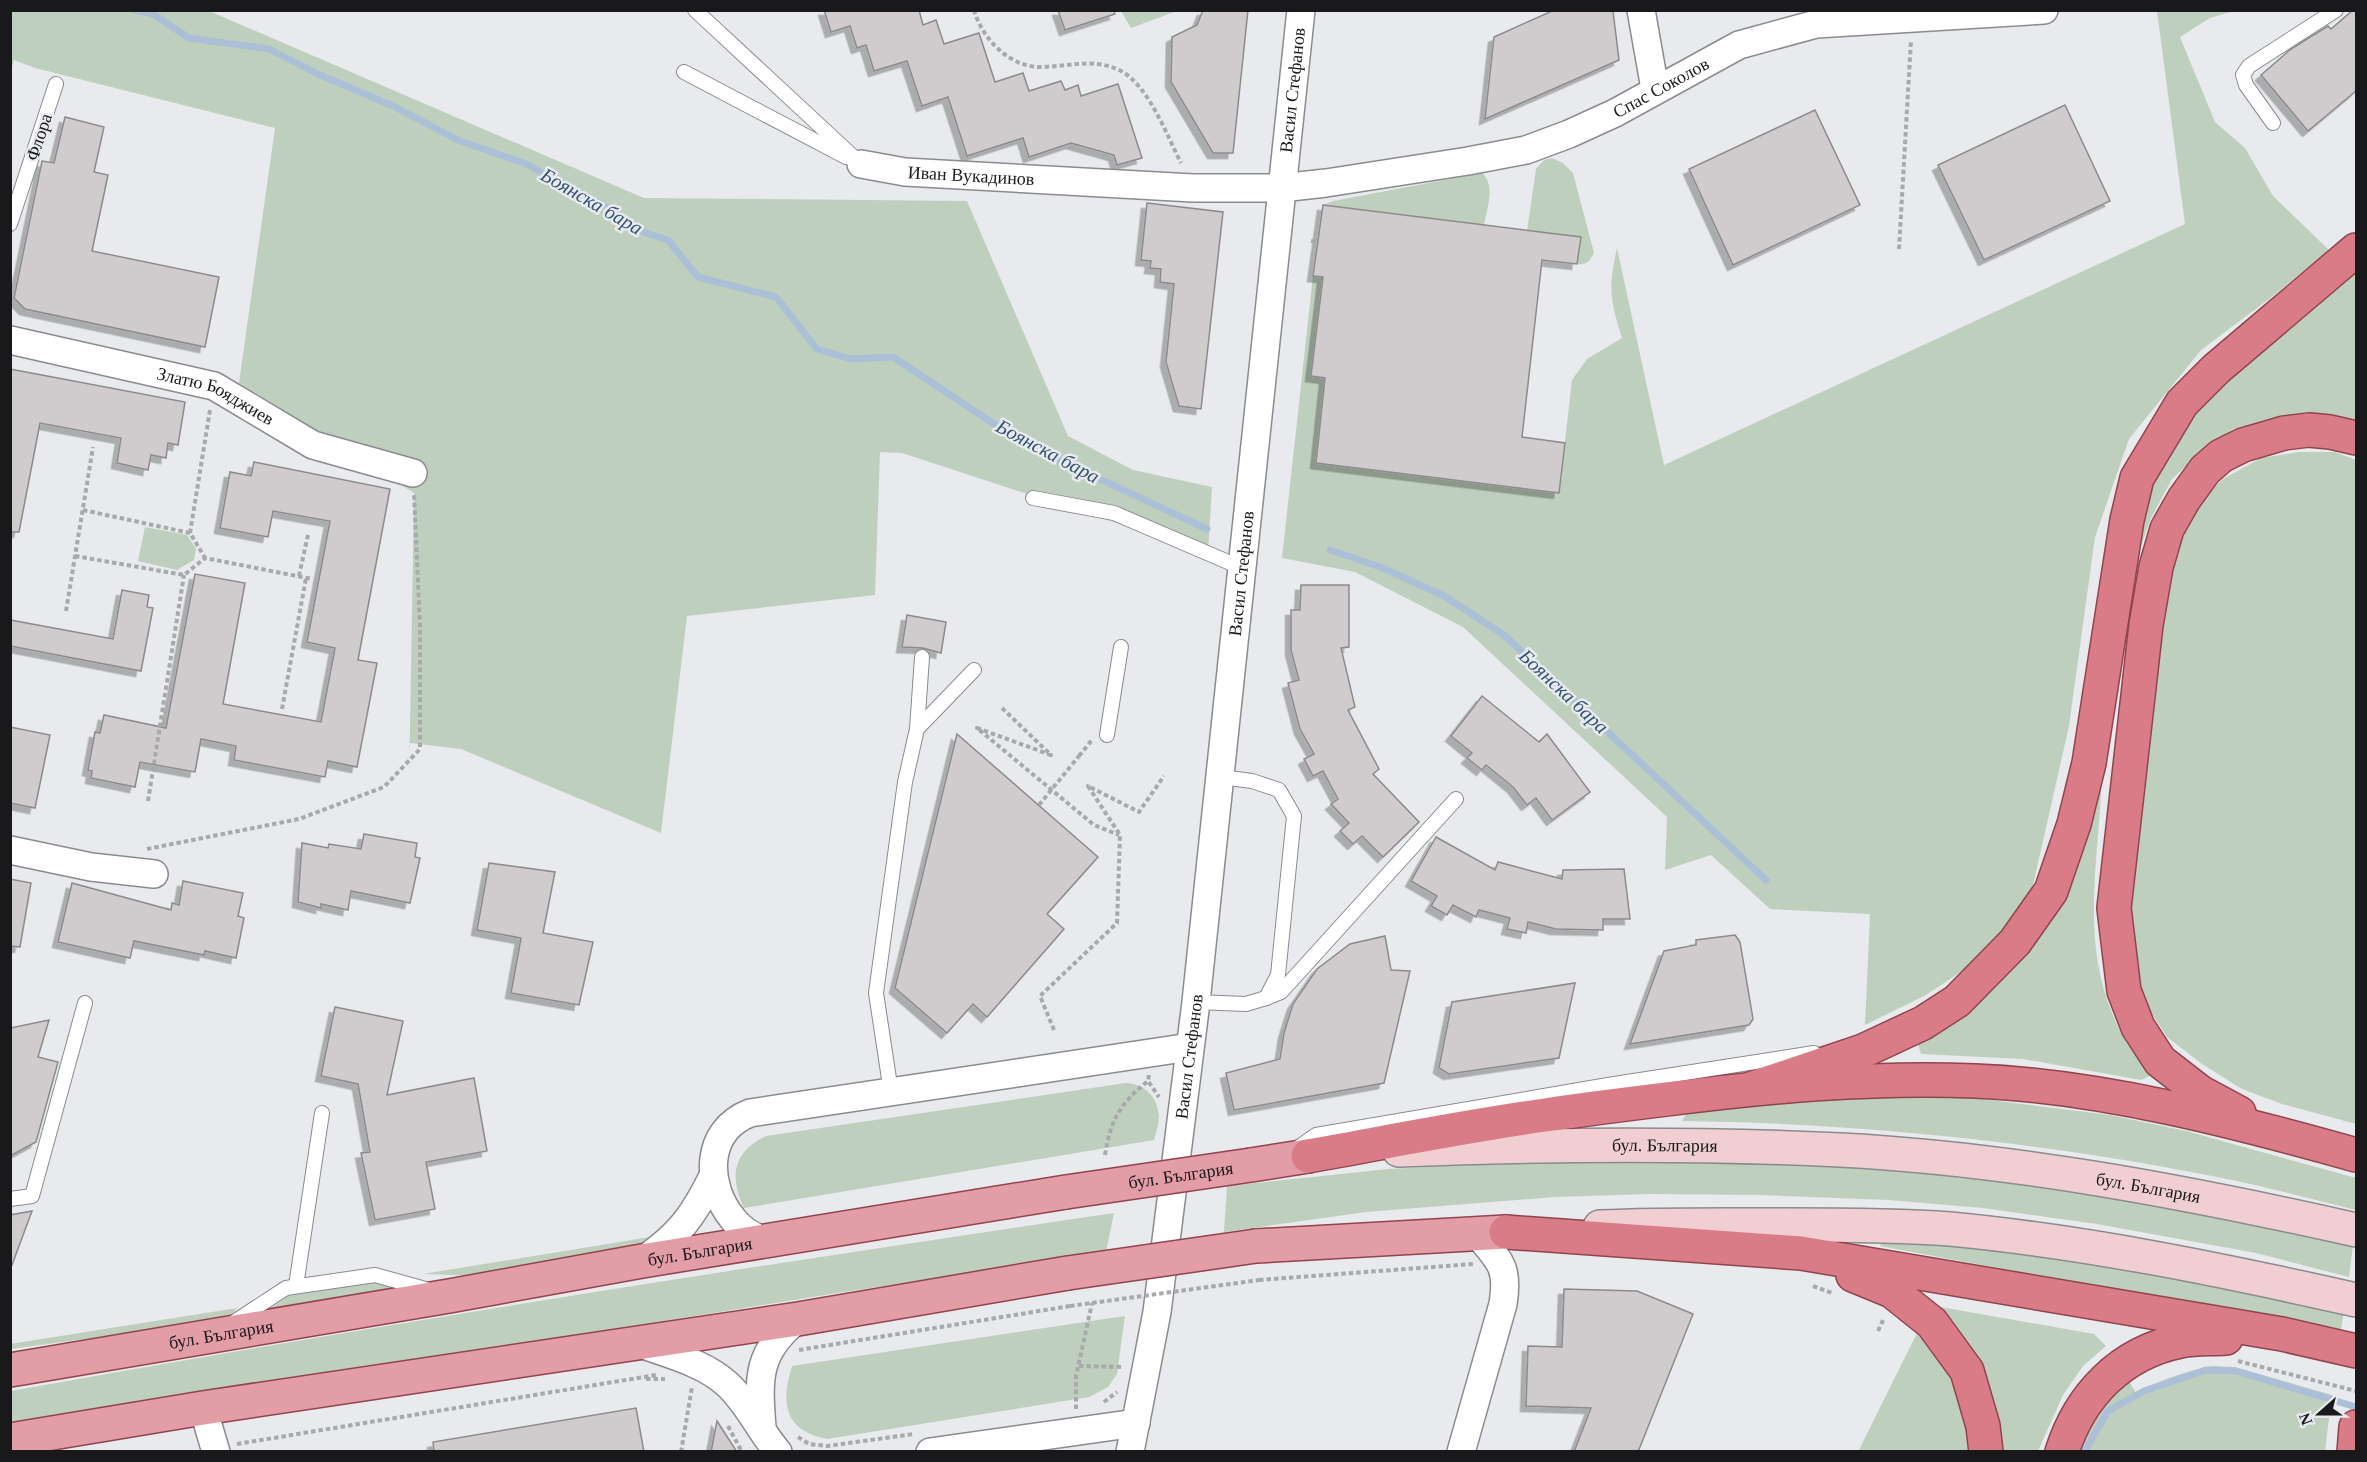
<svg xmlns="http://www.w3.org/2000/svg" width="2367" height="1462" viewBox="0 0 2367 1462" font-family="Georgia,serif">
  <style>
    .green { fill: #bfcfbd }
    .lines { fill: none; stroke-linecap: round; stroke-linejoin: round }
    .stream { stroke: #abc0d7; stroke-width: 7 }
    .building { fill: #d0ccce; stroke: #8d8a8c; stroke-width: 1.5; filter: url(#shadow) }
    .service-casing { stroke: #898b8e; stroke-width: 16 }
    .minor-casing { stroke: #898b8e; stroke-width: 30 }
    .secondary-casing { stroke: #898b8e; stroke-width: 36 }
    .primary-casing { stroke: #91444e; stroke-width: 36 }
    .trunk-casing { stroke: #91444e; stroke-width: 36 }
    .path { stroke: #a8a9ac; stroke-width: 4; stroke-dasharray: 4.5 3; stroke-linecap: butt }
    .service { stroke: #fff; stroke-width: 14 }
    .minor { stroke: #fff; stroke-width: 27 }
    .secondary { stroke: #f1ced2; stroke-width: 33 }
    .primary { stroke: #e39da6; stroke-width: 33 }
    .trunk { stroke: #da7c88; stroke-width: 33 }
    .primary-bridge-casing { stroke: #91444e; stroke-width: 36; stroke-linecap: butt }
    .path-bridge { stroke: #a8a9ac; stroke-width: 4; stroke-dasharray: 4.5 3; stroke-linecap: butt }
    .primary-bridge { stroke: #e39da6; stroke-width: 33 }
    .labels { text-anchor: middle; stroke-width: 5; stroke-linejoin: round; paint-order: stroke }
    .street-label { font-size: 18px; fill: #19191b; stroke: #e8eaed }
    .water-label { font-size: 20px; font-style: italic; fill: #335377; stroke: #e8eaed }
  </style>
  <defs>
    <filter id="shadow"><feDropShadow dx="-5.5" dy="5.5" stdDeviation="0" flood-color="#0004"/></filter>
  </defs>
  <rect width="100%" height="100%" fill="#e8eaed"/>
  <g class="green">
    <polygon points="11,11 209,11 644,198 967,201 1068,436 1133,470 1212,487 1208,553 902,453 880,452 875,595 687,616 661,833 461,749 410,743 409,788 474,816 650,883 474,816 409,788 414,493 239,383 275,128 35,68 14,60 11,70"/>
    <polygon points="1121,11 1177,11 1131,28"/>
    <path d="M 2157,11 L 2234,11 L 2210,18 L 2180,37 L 2215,122 L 2245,148 L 2273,196 L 2329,250 L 2269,299 L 2201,350 L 2129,439 L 2095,537 L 2069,726 L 2031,894 L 1983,957 L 1926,995 L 1865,1025 L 1870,914 L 1770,909 L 1711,855 L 1665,870 L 1667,817 L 1463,627 L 1355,572 L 1282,558 L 1313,276 L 1323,277 L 1311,376 L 1325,378 L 1316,463 L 1559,493 L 1572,380 L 1587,359 L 1622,338 C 1610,299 1608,289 1617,248 L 1664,465 L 2185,224 Z"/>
    <path d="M 1552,158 L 1563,163 L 1573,173 L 1594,253 C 1589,262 1587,265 1577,264 L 1580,237 L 1527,231 L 1536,169 L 1544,160 Z"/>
    <path d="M 1482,173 C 1496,185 1487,209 1484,225 L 1323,205 L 1333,201 Z"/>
    <polygon points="2356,271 2356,423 2313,414 2271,418 2233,429 2202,451 2172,479 2151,518 2125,592 2148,487 2192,413 2228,379"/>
    <polygon points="2299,452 2335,452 2356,460 2356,1124 2282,1104 2242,1089 2202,1064 2167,1037 2149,1009 2133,973 2127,898 2163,587 2176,540 2198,503 2223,479 2261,458"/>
    <polygon points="145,527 187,535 196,549 194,560 177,570 138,561"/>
    <path d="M 2102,769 C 2100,863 2075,950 2124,1038 C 2131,1051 2142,1063 2151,1075 L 2141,1080 L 2023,1059 L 1921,1054 L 1917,1041 L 1953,1023 L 1991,991 L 2026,952 Z"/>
    <path d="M 1126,1083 C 1145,1084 1157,1096 1159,1116 C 1159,1123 1156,1133 1154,1140 L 744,1208 C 729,1176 733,1152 766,1136 Z"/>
    <path d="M 1889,1096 L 1966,1097 L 2110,1115 L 2186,1131 L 2356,1178 L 2356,1210 C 2317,1200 2277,1190 2237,1181 C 2059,1144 1864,1123 1682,1121 L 1688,1111 L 1740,1104 Z"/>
    <path d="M 1605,1161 C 1688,1161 1772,1160 1855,1166 C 2023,1177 2189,1209 2353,1245 L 2349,1277 L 2256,1253 L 2097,1224 L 1983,1208 L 1888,1200 L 1761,1195 L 1650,1194 L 1555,1197 L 1366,1212 L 1224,1232 L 1227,1186 L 1388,1169 L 1501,1163 Z"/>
    <path d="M 1114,1213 L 1106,1252 L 831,1294 L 11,1427 L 11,1391 C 377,1325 745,1267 1114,1213 Z"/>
    <polygon points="650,1237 656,1239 628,1251 481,1276 423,1274"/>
    <polygon points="1883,1239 2018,1251 2133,1266 2344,1309 2340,1337 2074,1282 1880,1246"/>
    <polygon points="372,1281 410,1292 260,1316 290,1295"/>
    <polygon points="1935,1306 2094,1334 2106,1346 2083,1366 2063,1395 2038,1451 2001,1451"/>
    <polygon points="237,1308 227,1320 11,1349 10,1344"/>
    <path d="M 1125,1316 L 1117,1374 L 1108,1387 L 1089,1397 L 827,1439 C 785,1431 780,1404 792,1366 Z"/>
    <polygon points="1920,1327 1950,1375 1966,1413 1973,1451 1858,1452"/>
    <path d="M 2213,1366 L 2235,1367 L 2332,1395 L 2325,1451 L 2074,1452 L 2081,1430 L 2127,1378 L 2136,1393 C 2161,1380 2185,1371 2213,1366 Z"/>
  </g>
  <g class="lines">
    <g class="stream">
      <polyline points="134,10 153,14 189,38 269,49 318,74 393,106 458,140 526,164 610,209 643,232 668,240 698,277 776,297 817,349 851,359 893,357 1023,443 1207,529"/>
      <polyline points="1330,550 1383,568 1446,597 1504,635 1766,880"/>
      <polyline points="2084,1452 2108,1411 2144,1391 2206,1370 2236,1371 2356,1407"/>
    </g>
  </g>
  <g class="building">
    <polygon points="824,10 919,10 923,25 936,20 944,44 979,33 995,82 1023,73 1029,91 1061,81 1065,90 1078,85 1081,96 1118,84 1142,158 1117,165 1114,155 1071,143 1029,157 1023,138 967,156 948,97 922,106 907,61 874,71 866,45 857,48 850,26 831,32"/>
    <polygon points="1058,10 1114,10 1115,14 1065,30"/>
    <polygon points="1203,10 1248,10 1233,153 1213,153 1171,82 1172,37 1197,25"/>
    <polygon points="2353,10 2356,10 2356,91 2308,131 2261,75 2291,49 2328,26 2331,29"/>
    <polygon points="1552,11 1613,11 1619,60 1485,119 1494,37"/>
    <polygon points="2065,105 2110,201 1984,260 1938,165"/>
    <polygon points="1815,110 1860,205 1733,265 1689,169"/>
    <polygon points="65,117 104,127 94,172 108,175 92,251 219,277 205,347 25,309 14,298 42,161 54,163"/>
    <polygon points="1147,203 1223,212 1201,409 1179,406 1166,362 1174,284 1160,282 1161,269 1150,268 1151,261 1141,260"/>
    <polygon points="1323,205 1581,237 1577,264 1542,260 1522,437 1565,443 1559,493 1316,463 1325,378 1311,376 1323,277 1313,276"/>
    <polygon points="10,369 185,402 178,445 168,443 166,458 151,455 148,470 117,463 121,438 40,423 19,532 10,532"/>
    <polygon points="254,462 390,489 358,660 377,663 357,767 328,761 325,777 234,760 236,746 201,739 195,772 140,762 135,787 91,778 92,771 88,770 95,732 100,733 104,715 166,728 195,574 245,583 223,704 321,722 335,648 307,642 330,521 273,511 268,537 220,528 230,472 251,476"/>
    <polygon points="1301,585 1349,585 1349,647 1341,648 1355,707 1348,710 1379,769 1373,774 1419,822 1383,857 1362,836 1353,844 1340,831 1349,823 1331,804 1338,799 1323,771 1313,776 1304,759 1314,754 1300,729 1288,683 1299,680 1291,650 1291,610 1300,610"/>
    <polygon points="122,590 149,595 147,607 153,608 141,671 10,646 10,620 113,639"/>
    <polygon points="907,615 946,622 941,653 923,648 902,647"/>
    <polygon points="1482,696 1539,742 1547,734 1590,792 1552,820 1536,798 1527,805 1513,787 1486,765 1482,770 1467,758 1472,753 1451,736"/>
    <polygon points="10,727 50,735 35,808 10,803"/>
    <polygon points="957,734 1098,857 1047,914 1064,929 987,1017 973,1004 947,1033 895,988"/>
    <polygon points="364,834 417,843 415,857 420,858 410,903 351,891 348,910 321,904 321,908 298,902 302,843 328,848 329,844 361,849"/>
    <polygon points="1436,837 1495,870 1498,862 1562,879 1563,870 1624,869 1630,919 1603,919 1603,930 1556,929 1528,922 1526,933 1507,929 1510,918 1479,910 1476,917 1453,905 1447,915 1431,906 1437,896 1411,881"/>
    <polygon points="489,863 555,872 543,933 593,942 579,1005 511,993 521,938 477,930"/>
    <polygon points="10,879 31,883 20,947 10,946"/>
    <polygon points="183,881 243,893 238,916 244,918 236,958 205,951 204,955 134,941 130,958 58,942 72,883 171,910 172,903 179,905"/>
    <polygon points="1735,935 1740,942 1753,1019 1749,1025 1630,1044 1664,951 1696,945 1696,940"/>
    <polygon points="1385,936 1391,970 1410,971 1384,1083 1234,1110 1226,1073 1280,1059 1284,1033 1293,1004 1317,969 1350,944"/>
    <polygon points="1575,983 1559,1058 1449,1074 1439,1068 1452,1002"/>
    <polygon points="335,1007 403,1021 387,1095 474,1078 487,1151 426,1162 435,1209 375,1220 361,1153 370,1152 358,1084 321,1076"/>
    <polygon points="49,1020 38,1057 58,1062 36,1142 10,1156 10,1028"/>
    <polygon points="32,1211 12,1265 10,1264 10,1215"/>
    <polygon points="1564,1289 1637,1291 1693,1314 1638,1452 1574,1452 1591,1408 1526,1406 1528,1346 1562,1347"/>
    <polygon points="636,1408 644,1452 434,1452 433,1442"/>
    <polygon points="717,1421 737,1452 711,1452"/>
  </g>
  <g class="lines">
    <defs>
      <g id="service">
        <polyline points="695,10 861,164"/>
        <polyline points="684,72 846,157"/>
        <polyline points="2273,123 2246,85 2243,75 2249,66 2336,10"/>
        <polyline points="10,224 56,84"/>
        <polyline points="1033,498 1114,513 1242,568"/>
        <polyline points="917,729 922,657"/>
        <polyline points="1107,735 1121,647"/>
        <polyline points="1266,998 1281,992 1456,799"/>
        <polyline points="1196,1002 1246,1004 1266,998 1278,975 1294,816 1279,790 1252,781 1221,777"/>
        <polyline points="891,1092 876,993 905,782 917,729 974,670"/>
        <polyline points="1296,1149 1316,1135 1608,1085 1814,1053"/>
        <polyline points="10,1199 32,1196 85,1003"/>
        <polyline points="296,1286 322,1113"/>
        <polyline points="231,1324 286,1288 375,1275 429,1290"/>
      </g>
      <g id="minor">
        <polyline points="1641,10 1655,89"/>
        <path id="s1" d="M 861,164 L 905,172 L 1193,188 L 1281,188 L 1326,183 L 1468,161 L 1526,150 L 1569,134 L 1615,113 L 1739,45 L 1816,24 L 2044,10"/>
        <path id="s2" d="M 10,340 L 214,386 L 313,445 L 413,473"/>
        <polyline points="10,850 91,867 154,874"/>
        <path d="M 763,1241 C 752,1235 741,1230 733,1219 C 705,1185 704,1131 750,1113 L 1190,1047"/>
        <path d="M 642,1261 C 679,1235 693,1217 713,1176"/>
        <path d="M 638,1343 C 667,1354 703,1362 727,1384 C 748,1403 759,1430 778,1452"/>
        <polyline points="203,1408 216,1452"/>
        <path d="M 762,1427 C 758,1378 757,1351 798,1319"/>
        <polyline points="930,1452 1136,1423"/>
        <path id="s3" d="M 1130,1452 L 1157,1312 L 1196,1002 L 1301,10"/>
        <path d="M 1461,1452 L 1503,1304 C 1509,1267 1500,1261 1477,1234"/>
      </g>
      <g id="secondary">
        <path id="s4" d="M 1399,1150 C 1546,1144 1693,1143 1840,1150 C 2013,1159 2187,1192 2356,1230"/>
        <path d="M 1600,1227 C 1662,1224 1724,1225 1786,1225 C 1841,1225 1896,1225 1950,1229 C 2087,1242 2223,1270 2356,1300"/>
      </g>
      <g id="primary">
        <polyline points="1251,1165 1308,1156"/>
        <polyline points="1256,1246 1506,1232"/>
        <path id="s5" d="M 10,1370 L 449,1296 L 642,1261 L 1066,1192"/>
        <polyline points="10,1440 203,1408 798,1319 1068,1273"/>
      </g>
      <g id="trunk">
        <polyline points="1753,1088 1863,1051 1923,1023 1957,1001 2015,942 2051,891 2074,824 2089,763 2127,520 2137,478 2182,403 2216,369 2356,250"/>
        <polyline points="2239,1113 2200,1092 2160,1061 2138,1027 2124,991 2114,908 2146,625 2156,567 2167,529 2184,499 2205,470 2221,456 2243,445 2284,433 2309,430 2330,432 2356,438"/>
        <path d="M 1308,1156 C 1387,1142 1466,1126 1545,1115 C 1585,1109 1626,1104 1667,1099 C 1769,1086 1871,1077 1975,1081 C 2101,1086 2235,1121 2356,1155"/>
        <polyline points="1506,1232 1801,1253 2282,1334 2356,1351"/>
        <polyline points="1853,1275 1892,1291 1932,1323 1967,1371 1983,1426 1986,1452"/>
        <path d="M 2062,1452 C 2080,1395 2121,1353 2180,1341 C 2195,1338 2211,1339 2226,1338"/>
        <polyline points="2354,1452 2356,1427"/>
      </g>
    </defs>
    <use href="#service" class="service-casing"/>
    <use href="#minor" class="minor-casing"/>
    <use href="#secondary" class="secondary-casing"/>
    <use href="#primary" class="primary-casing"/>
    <use href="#trunk" class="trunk-casing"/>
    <g class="path">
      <path d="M 974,10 C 982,38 1008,66 1039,67 C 1067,67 1094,57 1121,71 C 1149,86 1167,136 1181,163"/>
      <polyline points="1311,241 1318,242"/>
      <polyline points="1899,249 1911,40"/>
      <polyline points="83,510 190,533 205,558"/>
      <polyline points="190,533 210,410"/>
      <polyline points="75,556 184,575 205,558 312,579"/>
      <polyline points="299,576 308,535"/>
      <polyline points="66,611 93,447"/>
      <polyline points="1002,708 1051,755 977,728 1094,825 1119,835"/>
      <polyline points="282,709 306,578"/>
      <polyline points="1079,756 1092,740"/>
      <polyline points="148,801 184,575"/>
      <polyline points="147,849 299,819 384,787 420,749 420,626 414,494"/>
      <polyline points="1054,1030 1040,996 1117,923 1120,835 1088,786 1139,812 1164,776"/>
      <polyline points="1149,1075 1148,1081 1159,1097"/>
      <path d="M 1105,1155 C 1111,1118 1120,1104 1148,1081"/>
      <polyline points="1259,1280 1473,1264"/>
      <polyline points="1813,1286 1832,1293"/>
      <polyline points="1878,1331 1884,1318"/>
      <polyline points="799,1350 1070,1306"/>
      <polyline points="2238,1361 2356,1391"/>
      <polyline points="1079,1366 1123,1367"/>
      <polyline points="646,1379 665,1379"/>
      <polyline points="1104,1402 1117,1392"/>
      <polyline points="1076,1409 1076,1376 1092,1303"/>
      <polyline points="728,1426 742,1452"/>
      <polyline points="798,1437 809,1444 827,1446 914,1434"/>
      <polyline points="237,1444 656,1375"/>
      <polyline points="681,1452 692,1387"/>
    </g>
    <use href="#service" class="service"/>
    <use href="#minor" class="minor"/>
    <use href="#secondary" class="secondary"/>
    <use href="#primary" class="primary"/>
    <use href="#trunk" class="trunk"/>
    <defs>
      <g id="primary-bridge">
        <path id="s6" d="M 1066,1192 L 1251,1165"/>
        <polyline points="1068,1273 1256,1246"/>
      </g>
    </defs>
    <use href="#primary-bridge" class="primary-bridge-casing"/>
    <g class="path-bridge">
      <polyline points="1039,805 1079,756"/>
      <polyline points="1070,1306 1259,1280"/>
    </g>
    <use href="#primary-bridge" class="primary-bridge"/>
  </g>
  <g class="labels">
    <g class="street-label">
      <text dy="6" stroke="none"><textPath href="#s1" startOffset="818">Спас Соколов</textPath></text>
      <text dy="6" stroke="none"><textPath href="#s3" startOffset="1372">Васил Стефанов</textPath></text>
      <text transform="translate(39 137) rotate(-72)" y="6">Флора</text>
      <text dy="6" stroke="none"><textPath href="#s1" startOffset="111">Иван Вукадинов</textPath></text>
      <text dy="6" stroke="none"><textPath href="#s2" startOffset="214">Златю Бояджиев</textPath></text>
      <text dy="6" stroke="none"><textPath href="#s3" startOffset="886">Васил Стефанов</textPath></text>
      <text dy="6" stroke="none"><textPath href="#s3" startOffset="400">Васил Стефанов</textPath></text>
      <text dy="6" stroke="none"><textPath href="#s4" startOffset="266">бул. България</textPath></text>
      <text dy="6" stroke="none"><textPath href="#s6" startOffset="116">бул. България</textPath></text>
      <text dy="6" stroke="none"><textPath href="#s4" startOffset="752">бул. България</textPath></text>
      <text dy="6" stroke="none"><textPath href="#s5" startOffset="700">бул. България</textPath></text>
      <text dy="6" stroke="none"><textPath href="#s5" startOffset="214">бул. България</textPath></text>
    </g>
    <g class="water-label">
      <text transform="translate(592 201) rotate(30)" y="7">Боянска бара</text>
      <text transform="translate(1048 451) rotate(28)" y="7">Боянска бара</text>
      <text transform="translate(1564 691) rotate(43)" y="7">Боянска бара</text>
    </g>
  </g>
  <rect width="2367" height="1462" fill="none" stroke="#19191b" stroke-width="24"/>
  <g transform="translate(2319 1414) rotate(249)" stroke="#e8eaed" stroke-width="4.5" paint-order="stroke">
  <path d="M0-4.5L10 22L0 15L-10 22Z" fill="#19191b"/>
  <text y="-9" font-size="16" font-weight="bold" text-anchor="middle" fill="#19191b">N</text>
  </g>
</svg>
